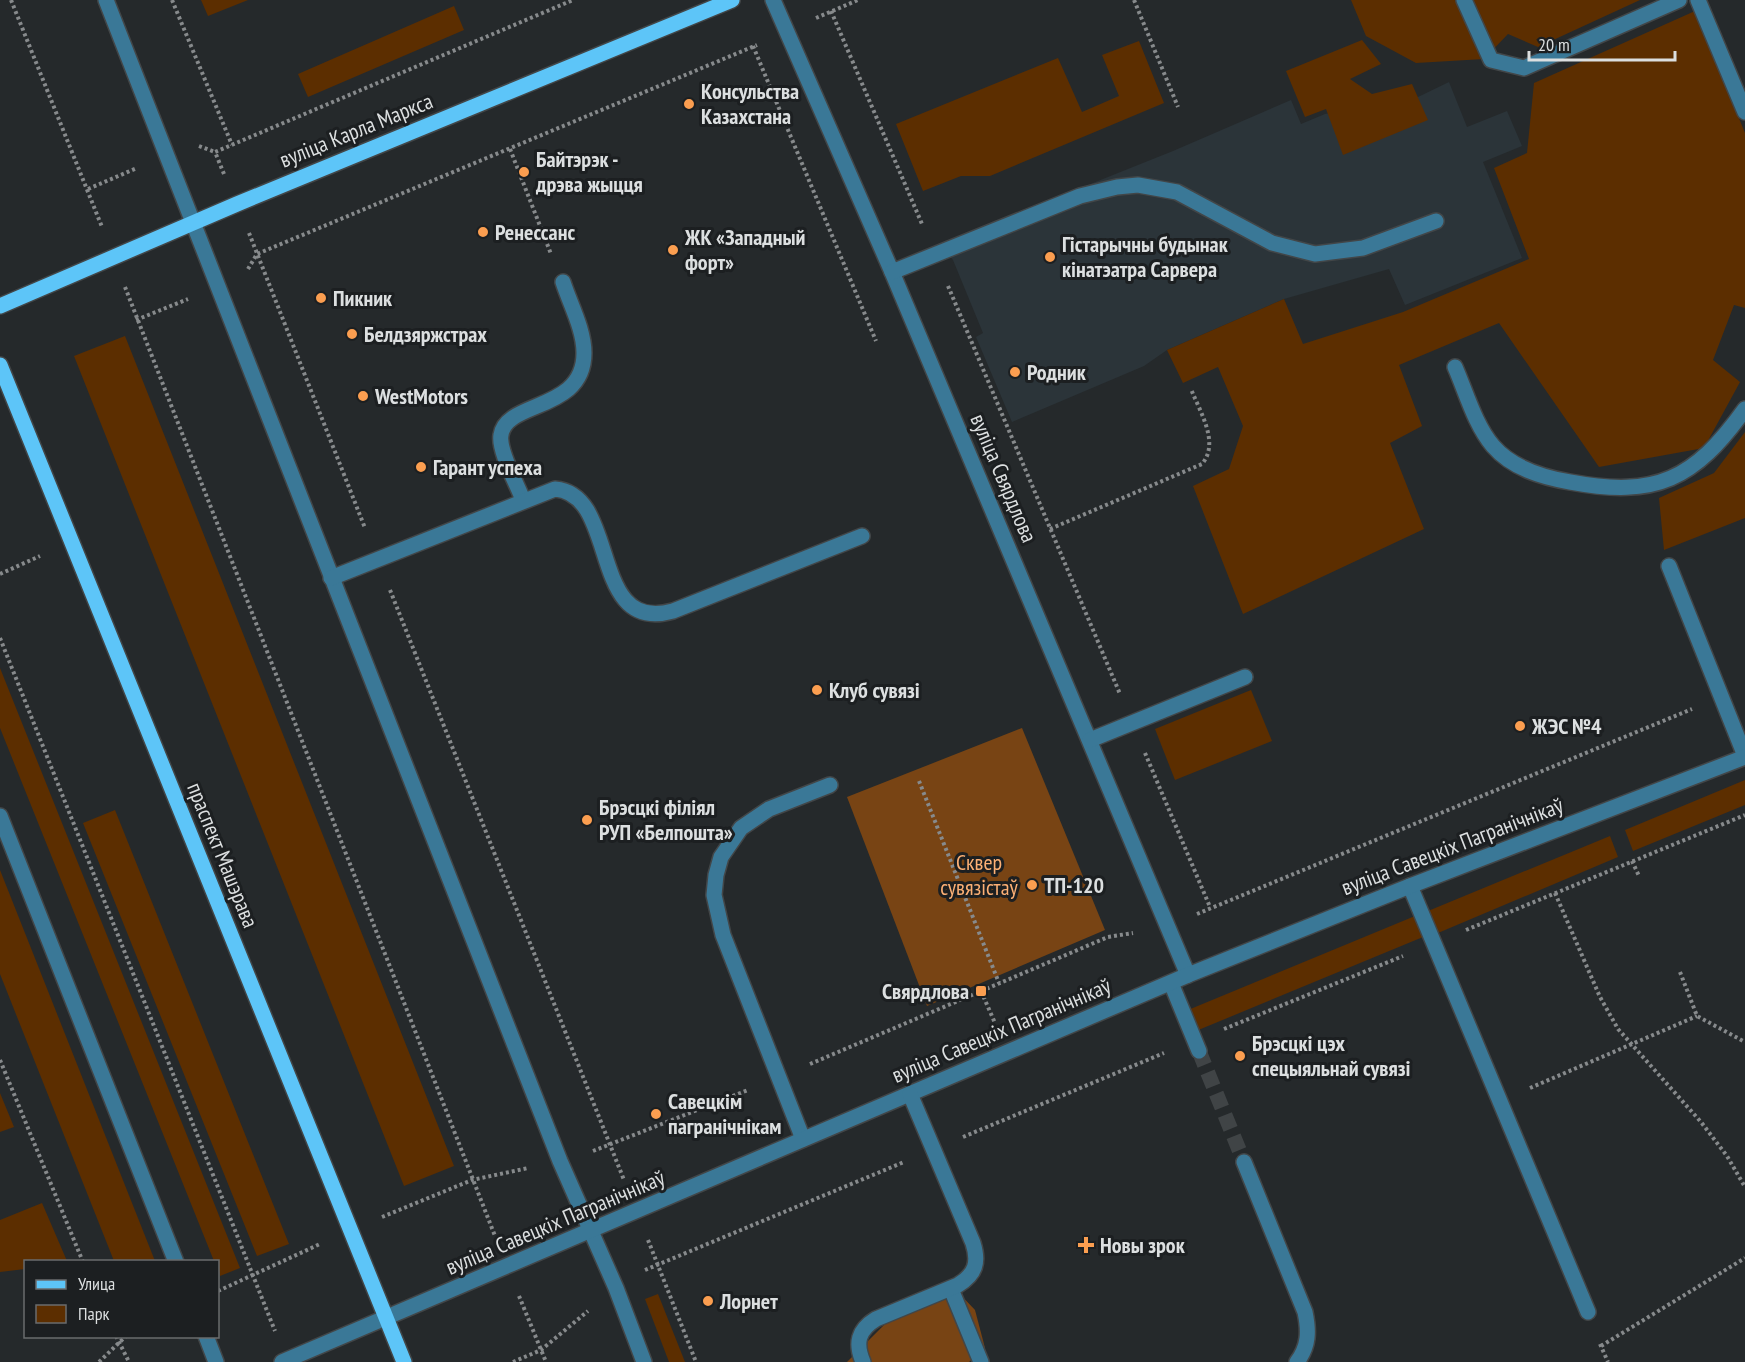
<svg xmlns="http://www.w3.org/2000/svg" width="1745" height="1362" viewBox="0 0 1745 1362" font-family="'PT Sans Narrow',sans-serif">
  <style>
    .built { fill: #2b3439 }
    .green { fill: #5c2e00 }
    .forest { fill: #784414 }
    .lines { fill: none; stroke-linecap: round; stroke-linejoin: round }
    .minor-tunnel { stroke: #404446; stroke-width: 15; stroke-dasharray: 15 8; stroke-linecap: butt }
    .minor-casing { stroke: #424648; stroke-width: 18 }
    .major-casing { stroke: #424648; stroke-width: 18 }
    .path { stroke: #878a8c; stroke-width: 4; stroke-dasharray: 3 3; stroke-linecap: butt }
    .minor { stroke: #3a7897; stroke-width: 15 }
    .major { stroke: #5dc5f8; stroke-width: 15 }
    .poi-dot { fill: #fb9e50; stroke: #1c1f21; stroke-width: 2 }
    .labels { text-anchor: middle; stroke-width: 6; stroke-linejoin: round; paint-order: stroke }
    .poi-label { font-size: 22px; font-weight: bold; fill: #dcdfe0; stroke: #1c1f21; text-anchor: start }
    .street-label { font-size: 22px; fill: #dcdfe0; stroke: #1c1f21 }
    .park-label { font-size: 22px; fill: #fcb075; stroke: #1c1f21 }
  </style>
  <rect width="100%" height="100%" fill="#25292b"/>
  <polygon class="built" points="1449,82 1467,127 1507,111 1522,146 1483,162 1522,258 1405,305 1389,269 1284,299 1167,350 1144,366 1012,422 976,337 983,333 953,260 940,244 1173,151 1291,100 1301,124 1325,114 1418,97"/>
  <g class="green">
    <polygon points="201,0 248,0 208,16"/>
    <polygon points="1351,0 1640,0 1538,47 1508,34 1484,59 1416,63 1366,36"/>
    <polygon points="454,6 464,30 308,97 298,74"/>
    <polygon points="1695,11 1745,133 1745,308 1734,305 1713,360 1740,382 1704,448 1599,467 1499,323 1399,365 1422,426 1390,443 1424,529 1243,614 1193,486 1229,469 1243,426 1218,367 1183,383 1167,350 1284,299 1303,344 1403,312 1529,259 1494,168 1527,153 1534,83"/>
    <polygon points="1362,40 1381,64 1350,79 1372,94 1412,84 1428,120 1343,155 1326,109 1305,117 1286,71"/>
    <polygon points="1139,41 1164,103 990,176 961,176 923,191 896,124 1058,58 1082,112 1119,96 1102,55"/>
    <polygon points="125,336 454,1166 404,1186 74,356"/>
    <polygon points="1745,432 1745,518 1664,550 1659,498 1714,473"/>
    <polygon points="0,668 240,1268 220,1276 218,1262 214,1261 0,728"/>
    <polygon points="1251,690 1272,741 1175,780 1155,729"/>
    <polygon points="1745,780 1745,805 1633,851 1625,830"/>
    <polygon points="115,810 289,1244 257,1256 83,823"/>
    <polygon points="1610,836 1618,857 1438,933 1428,911"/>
    <polygon points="0,870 155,1261 114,1261 0,974"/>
    <polygon points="1415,916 1423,937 1196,1031 1188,1010"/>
    <polygon points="0,1093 14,1127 0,1132"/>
    <polygon points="42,1203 67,1261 26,1262 25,1269 0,1272 0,1220"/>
    <polygon points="658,1294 685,1362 669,1362 645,1299"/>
  </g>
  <g class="forest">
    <polygon points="1022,728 1105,930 927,1006 847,797"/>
    <polygon points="957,1291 975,1310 985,1348 969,1362 847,1362 887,1322"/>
  </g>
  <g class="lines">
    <polyline class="minor-tunnel" points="1199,1051 1244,1162"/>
    <defs>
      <g id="minor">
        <polyline points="106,0 560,1161 616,1288 644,1362"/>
        <polyline points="773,0 892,272 1188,975"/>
        <polyline points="1464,0 1491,60 1524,68 1679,0"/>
        <polyline points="1698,0 1745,112"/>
        <polyline points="892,272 1080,196 1117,187 1138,185 1177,192 1272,243 1315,254 1363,248 1436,221"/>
        <path d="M 1455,367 C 1466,392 1475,425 1493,446 C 1512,468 1541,477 1570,482 C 1656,498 1694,480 1745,409"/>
        <path d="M 523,500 C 517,484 498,450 501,435 C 506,400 584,412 584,353 C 584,329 570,304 563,282"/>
        <polyline points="1669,566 1745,756"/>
        <path d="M 331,578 L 555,489 C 620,494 588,635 673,611 L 862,536"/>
        <polyline points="1090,740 1245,677"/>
        <polyline points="0,816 176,1262"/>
        <polyline points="1410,886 1588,1312"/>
        <polyline points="1171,983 1199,1051"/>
        <polyline points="803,1139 723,935 714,895 716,875 721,857 741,828 769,809 830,785"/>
        <path d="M 1244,1162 L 1305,1312 C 1309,1331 1309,1346 1297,1362"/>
        <polyline points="951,1289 981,1362"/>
        <polyline points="206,1336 216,1362"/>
        <polyline points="282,1362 1188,975 1410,886 1745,757"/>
        <path d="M 863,1362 C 855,1343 858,1330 876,1319 L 958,1285 C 976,1274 979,1262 973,1243 L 910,1094"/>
      </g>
      <g id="major">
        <polyline points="0,306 237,204 732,0"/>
        <polyline points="0,365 404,1362"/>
      </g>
    </defs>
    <use href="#minor" class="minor-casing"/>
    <use href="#major" class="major-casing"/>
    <g class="path">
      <polyline points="11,0 102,227"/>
      <polyline points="172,0 232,145"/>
      <polyline points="1134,0 1178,107"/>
      <polyline points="831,11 922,224"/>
      <polyline points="816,18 858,0"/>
      <polyline points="753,46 876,341"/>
      <polyline points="199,146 215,152"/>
      <polyline points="510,149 551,254"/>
      <polyline points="224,174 215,152 573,0"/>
      <polyline points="88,189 137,168"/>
      <polyline points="249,233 365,528"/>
      <polyline points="248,269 257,254 757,45"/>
      <polyline points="948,286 1120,694"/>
      <polyline points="125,287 495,1236"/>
      <polyline points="136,320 188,299"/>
      <path d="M 1050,529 L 1202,464 C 1220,443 1200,412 1191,389"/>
      <polyline points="0,574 40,556"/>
      <polyline points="390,590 624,1180"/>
      <polyline points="0,638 275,1331"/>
      <polyline points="1145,753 1210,907"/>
      <polyline points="919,781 999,983"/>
      <polyline points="1632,861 1639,876"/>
      <polyline points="1555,893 1600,997 1618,1029 1701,1122 1727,1156 1745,1187"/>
      <polyline points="1197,914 1692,709"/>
      <polyline points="1466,930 1745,815"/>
      <polyline points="1680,972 1697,1016 1745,1042"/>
      <polyline points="981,991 995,1023"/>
      <polyline points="1224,1029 1403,956"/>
      <polyline points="0,1060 83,1262"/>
      <polyline points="810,1064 1108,937 1133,933"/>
      <polyline points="1530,1088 1697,1016"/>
      <polyline points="963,1137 1164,1053"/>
      <polyline points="593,1151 748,1090"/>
      <polyline points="382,1217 472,1180 528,1168"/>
      <polyline points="648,1240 696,1362"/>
      <polyline points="645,1270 904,1162"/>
      <polyline points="218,1291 320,1244"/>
      <polyline points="519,1296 546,1362"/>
      <polyline points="116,1336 129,1362"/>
      <polyline points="1600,1344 1608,1362"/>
      <polyline points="1601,1346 1745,1258"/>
      <polyline points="99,1362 126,1336"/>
      <polyline points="513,1362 541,1350 588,1311"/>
    </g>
    <use href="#minor" class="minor"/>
    <use href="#major" class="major"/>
  </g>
  <g class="poi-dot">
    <circle cx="689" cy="104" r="6"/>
    <circle cx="524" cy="172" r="6"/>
    <circle cx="483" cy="232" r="6"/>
    <circle cx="673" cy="250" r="6"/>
    <circle cx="1050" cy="257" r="6"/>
    <circle cx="321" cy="298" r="6"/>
    <circle cx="352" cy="334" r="6"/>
    <circle cx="1015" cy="372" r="6"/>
    <circle cx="363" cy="396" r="6"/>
    <circle cx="421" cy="467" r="6"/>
    <circle cx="817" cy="690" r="6"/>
    <circle cx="1520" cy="726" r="6"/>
    <circle cx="587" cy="820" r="6"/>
    <circle cx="1032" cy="885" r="6"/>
    <rect x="975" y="985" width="12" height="12" rx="3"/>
    <circle cx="1240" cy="1056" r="6"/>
    <circle cx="656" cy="1114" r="6"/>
    <path d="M1083 1236h6v6h6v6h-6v6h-6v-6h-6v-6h6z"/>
    <circle cx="708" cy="1301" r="6"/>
  </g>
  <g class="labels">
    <g class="poi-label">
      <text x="701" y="99">Консульства<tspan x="701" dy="25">Казахстана</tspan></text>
      <text x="536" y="167">Байтэрэк -<tspan x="536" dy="25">дрэва жыцця</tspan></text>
      <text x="495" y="240">Ренессанс</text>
      <text x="685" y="245">ЖК «Западный<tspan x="685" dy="25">форт»</tspan></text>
      <text x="1062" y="252">Гістарычны будынак<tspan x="1062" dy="25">кінатэатра Сарвера</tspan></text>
      <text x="333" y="306">Пикник</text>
      <text x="364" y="342">Белдзяржстрах</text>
      <text x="1027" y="380">Родник</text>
      <text x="375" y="404">WestMotors</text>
      <text x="433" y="475">Гарант успеха</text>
      <text x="829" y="698">Клуб сувязі</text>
      <text x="1532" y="734">ЖЭС №4</text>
      <text x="599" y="815">Брэсцкі філіял<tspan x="599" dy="25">РУП «Белпошта»</tspan></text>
      <text x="1044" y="893">ТП-120</text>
      <text x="969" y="999" text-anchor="end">Свярдлова</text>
      <text x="1252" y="1051">Брэсцкі цэх<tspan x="1252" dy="25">спецыяльнай сувязі</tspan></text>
      <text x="668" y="1109">Савецкім<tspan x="668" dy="25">пагранічнікам</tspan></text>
      <text x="1100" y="1253">Новы зрок</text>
      <text x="720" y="1309">Лорнет</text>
    </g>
    <g class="street-label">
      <text transform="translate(356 130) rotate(-22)" y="8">вуліца Карла Маркса</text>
      <text transform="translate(1004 478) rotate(67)" y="8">вуліца Свярдлова</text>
      <text transform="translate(1452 846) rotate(-21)" y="8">вуліца Савецкіх Пагранічнікаў</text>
      <text transform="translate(223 855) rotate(68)" y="8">праспект Машэрава</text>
      <text transform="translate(1001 1030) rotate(-23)" y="8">вуліца Савецкіх Пагранічнікаў</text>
      <text transform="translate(555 1222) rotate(-23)" y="8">вуліца Савецкіх Пагранічнікаў</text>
    </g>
    <g class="park-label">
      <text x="979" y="870">Сквер<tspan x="979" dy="25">сувязістаў</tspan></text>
    </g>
  </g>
  <rect x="24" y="1260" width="195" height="78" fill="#1c1f21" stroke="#696c6d" stroke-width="1.5"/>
  <rect x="36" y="1280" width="30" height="9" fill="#5dc5f8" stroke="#696c6d" stroke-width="1.5"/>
  <text x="78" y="1290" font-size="18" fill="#dcdfe0">Улица</text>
  <rect x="36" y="1305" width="30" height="18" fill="#5c2e00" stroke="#696c6d" stroke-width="1.5"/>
  <text x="78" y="1320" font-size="18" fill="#dcdfe0">Парк</text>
  <path d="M1529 51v9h146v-9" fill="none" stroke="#dcdfe0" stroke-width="3"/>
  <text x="1538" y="51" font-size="18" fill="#dcdfe0" stroke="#1c1f21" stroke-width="4.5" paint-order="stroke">20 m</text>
</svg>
